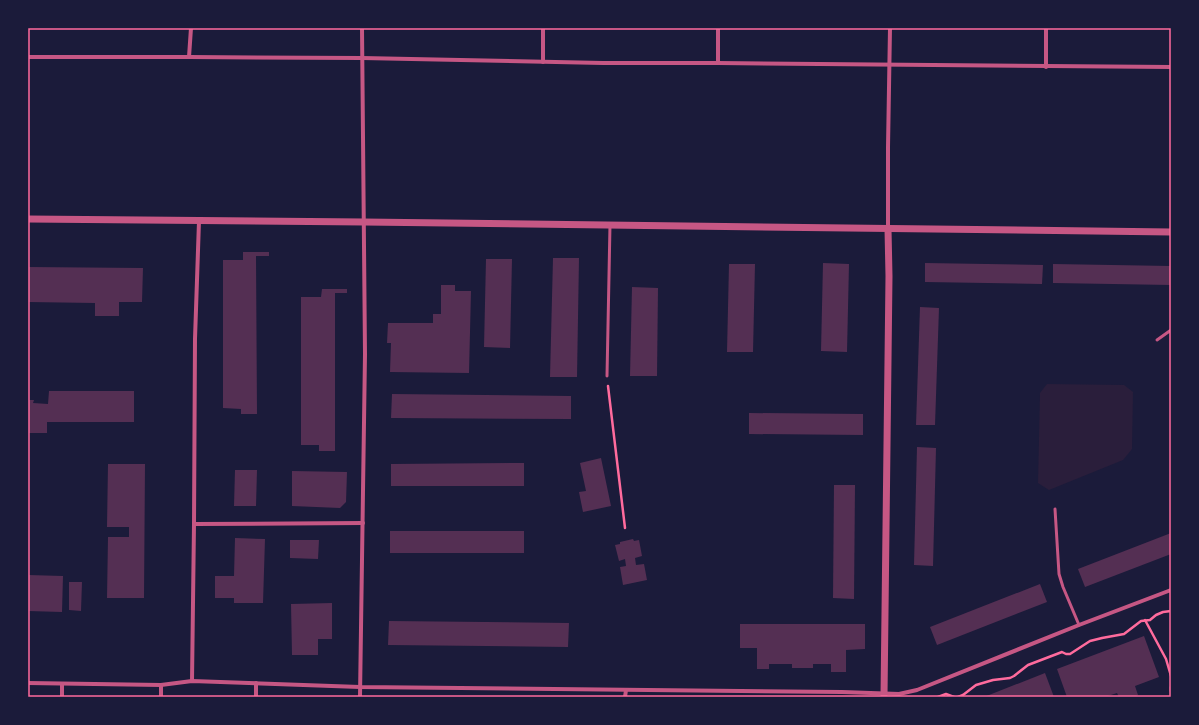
<svg xmlns="http://www.w3.org/2000/svg" width="1199" height="725" viewBox="0 0 1199 725" font-family="'Archivo Narrow',sans-serif">
  <style>
    .green { fill: #2a1e3b }
    .building { fill: #542f53 }
    .lines { fill: none; stroke-linecap: round; stroke-linejoin: round }
    .path { stroke: #ff6b9d; stroke-width: 2.5 }
    .service { stroke: #c65784; stroke-width: 3 }
    .minor { stroke: #c65784; stroke-width: 4 }
    .tertiary { stroke: #c65784; stroke-width: 7 }
    .neatline { fill: none; stroke: #ff6b9d; stroke-width: 1.5 }
  </style>
  <rect width="100%" height="100%" fill="#1b1b3a"/>
  <polygon class="green" points="1047,384 1124,385 1133,392 1132,449 1123,460 1049,490 1038,483 1040,393"/>
  <g class="building">
    <polygon points="243,252 269,252 269,256 256,256 257,414 241,414 241,409 223,408 223,260 243,260"/>
    <polygon points="553,258 579,258 577,377 550,377"/>
    <polygon points="486,259 512,259 510,348 484,347"/>
    <polygon points="823,263 849,264 847,352 821,351"/>
    <polygon points="925,263 1043,265 1042,284 925,282"/>
    <polygon points="729,264 755,264 753,352 727,352"/>
    <polygon points="1053,264 1171,266 1171,285 1053,283"/>
    <polygon points="28,267 143,268 142,302 119,302 119,316 95,316 95,303 28,302"/>
    <polygon points="441,285 455,285 455,291 471,291 469,373 390,372 391,343 387,343 388,323 433,323 433,314 441,314"/>
    <polygon points="632,287 658,288 657,376 630,376"/>
    <polygon points="322,289 347,289 347,293 335,293 335,451 319,451 319,445 301,445 301,297 321,297"/>
    <polygon points="920,307 939,308 935,425 916,425"/>
    <polygon points="49,391 134,391 134,422 47,422 47,433 28,433 28,400 34,400 33,403 48,404"/>
    <polygon points="392,394 571,396 571,419 391,418"/>
    <polygon points="749,413 863,414 863,435 749,434"/>
    <polygon points="917,447 936,448 933,566 914,565"/>
    <polygon points="601,458 611,506 583,512 579,492 586,491 580,463"/>
    <polygon points="524,463 524,486 391,486 391,464"/>
    <polygon points="108,464 145,464 144,598 107,598 108,537 129,537 129,527 107,527"/>
    <polygon points="235,470 257,470 256,506 234,506"/>
    <polygon points="292,471 347,472 346,502 340,508 292,506"/>
    <polygon points="834,485 855,485 854,599 833,598"/>
    <rect x="390" y="531" width="134" height="22"/>
    <polygon points="1171,533 1171,554 1085,587 1078,569"/>
    <polygon points="235,538 265,539 263,603 234,603 234,598 215,598 215,576 234,576"/>
    <polygon points="633,539 634,541 639,540 642,556 635,558 636,565 644,564 647,580 623,585 620,567 626,566 625,559 619,561 615,545 620,544 620,542"/>
    <polygon points="290,540 319,540 318,559 290,558"/>
    <polygon points="28,575 63,576 62,612 28,611"/>
    <polygon points="69,582 82,582 81,611 69,610"/>
    <polygon points="1040,584 1047,602 937,645 930,627"/>
    <polygon points="332,603 332,639 318,639 318,655 292,655 291,604"/>
    <polygon points="389,621 569,623 568,647 388,645"/>
    <polygon points="740,624 865,624 865,649 846,650 846,672 831,672 831,664 813,664 813,668 792,668 792,664 769,664 769,669 757,669 757,648 740,648"/>
    <polygon points="1144,636 1159,677 1135,686 1138,695 1134,697 1119,697 1117,693 1105,697 1067,697 1057,669"/>
    <polygon points="1045,673 1054,697 984,697"/>
  </g>
  <g class="lines">
    <g class="path">
      <polyline points="608,386 625,528"/>
      <polyline points="1145,620 1166,659 1171,676"/>
      <polyline points="1171,687 1171,691"/>
      <polyline points="938,697 946,694 954,697"/>
      <polyline points="958,697 963,695 976,685 993,680 1010,678 1014,676 1028,665 1062,652 1066,654 1070,654 1090,641 1102,638 1124,634 1141,621 1150,620 1156,615 1163,612 1171,611"/>
    </g>
    <g class="service">
      <polyline points="1157,340 1171,330"/>
      <polyline points="607,376 610,225"/>
      <polyline points="1055,509 1059,574 1063,587 1079,625"/>
    </g>
    <g class="minor">
      <polyline points="718,28 718,63"/>
      <polyline points="28,57 189,57 362,58 603,63 718,63 1171,67"/>
      <polyline points="189,57 191,28"/>
      <polyline points="543,62 543,28"/>
      <polyline points="1046,67 1046,28"/>
      <polyline points="888,229 888,147 890,28"/>
      <polyline points="194,524 363,523"/>
      <polyline points="192,681 194,524 195,339 199,221"/>
      <polyline points="28,683 161,685 192,681 360,687 842,692 899,694 917,690 1079,625 1171,590"/>
      <polyline points="62,697 62,684"/>
      <polyline points="161,697 161,685"/>
      <polyline points="256,697 256,683"/>
      <polyline points="360,697 365,354 362,28"/>
      <polyline points="625,697 626,690"/>
    </g>
    <g class="tertiary">
      <polyline points="28,219 364,222 1171,232"/>
      <polyline points="884,697 889,276 888,229"/>
    </g>
  </g>
  <rect width="1199" height="725" fill="none" stroke="#1b1b3a" stroke-width="58"/>
  <rect x="29" y="29" width="1141" height="667" class="neatline"/>
</svg>
